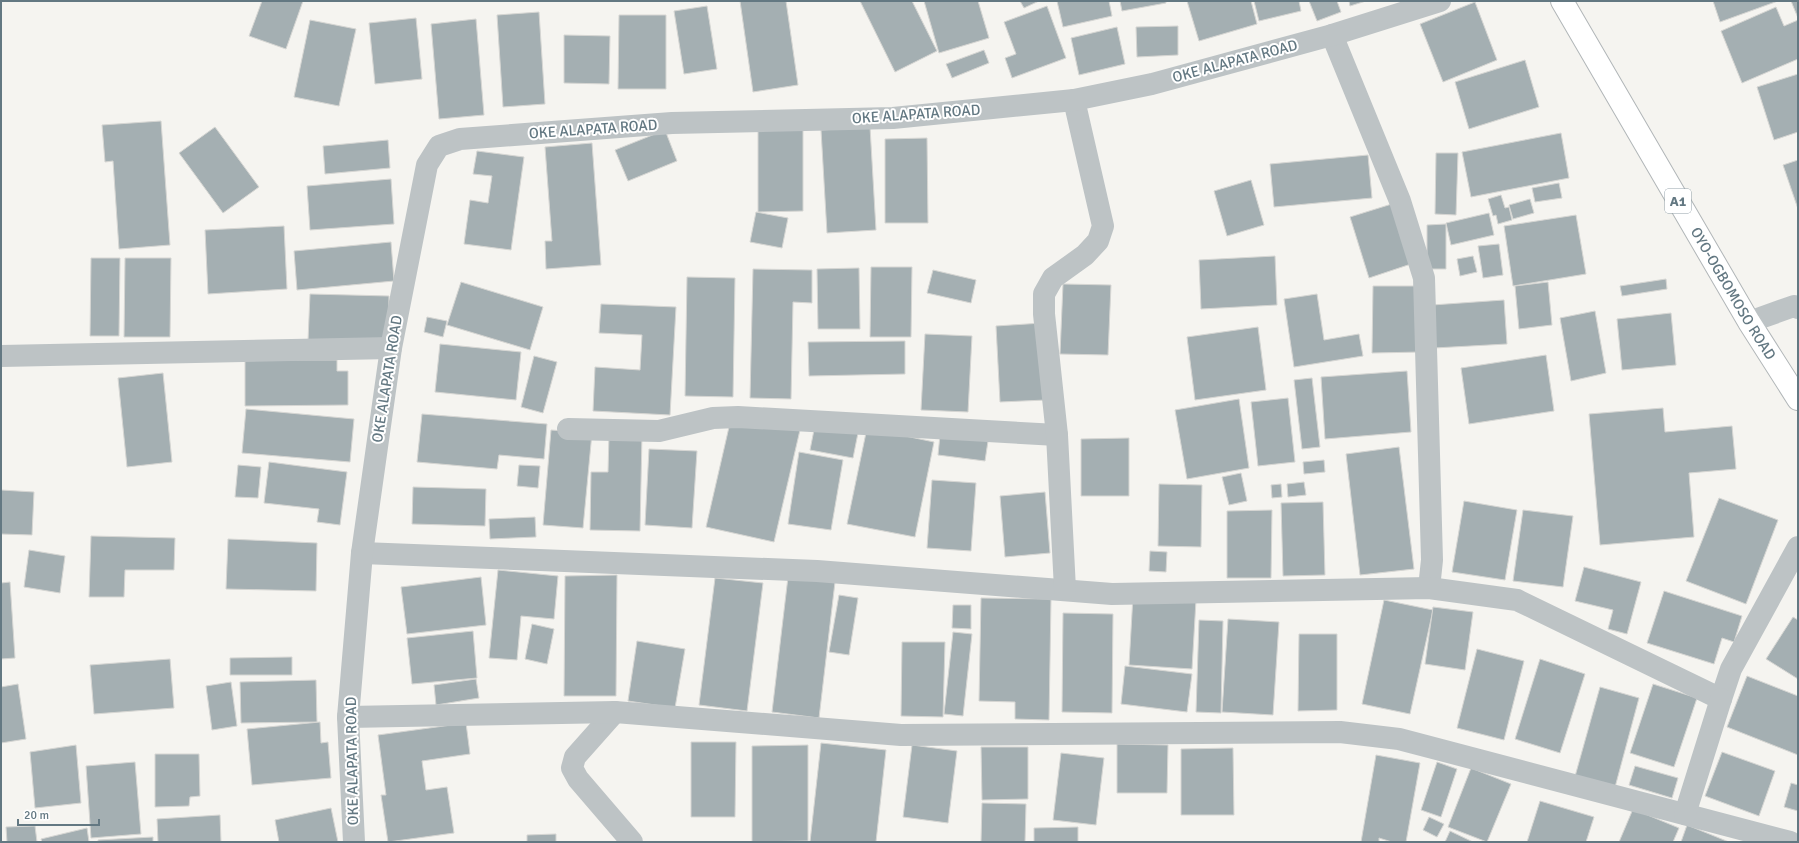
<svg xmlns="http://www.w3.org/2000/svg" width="1799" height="843" viewBox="0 0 1799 843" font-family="Signika,sans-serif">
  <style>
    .building { fill: #a4afb2; stroke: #d6d6d3 }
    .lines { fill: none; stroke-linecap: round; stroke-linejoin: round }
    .highway-casing { stroke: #b1b6b8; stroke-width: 24 }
    .minor { stroke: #bdc3c5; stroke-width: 22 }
    .highway { stroke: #fff; stroke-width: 22 }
    .labels { text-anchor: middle; stroke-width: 4; stroke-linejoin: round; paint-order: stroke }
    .shield { fill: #fff; stroke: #92a0a8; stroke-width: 1 }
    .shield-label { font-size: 14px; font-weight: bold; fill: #637882 }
    .street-label { font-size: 15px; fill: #637882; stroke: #fff }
  </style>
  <rect width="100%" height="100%" fill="#f5f4f0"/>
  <g class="building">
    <polygon points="262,1 303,1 286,49 249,36"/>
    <polygon points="740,1 786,1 798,85 753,92"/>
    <polygon points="860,1 912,1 937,51 895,72"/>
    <polygon points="924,1 978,1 989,38 939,53"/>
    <polygon points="1020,1 1039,1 1024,8"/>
    <polygon points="1057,1 1109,1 1112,16 1063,27"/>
    <polygon points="1120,1 1166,1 1166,3 1122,11"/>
    <polygon points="1187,1 1251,1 1257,24 1199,41"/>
    <polygon points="1254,1 1299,1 1301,11 1259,21"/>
    <polygon points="1309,1 1337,1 1341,12 1317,21"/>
    <polygon points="1349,1 1366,1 1350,6"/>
    <polygon points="1713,1 1778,1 1720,22"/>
    <polygon points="1791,1 1798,1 1798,18"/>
    <polygon points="1475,2 1497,60 1443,82 1420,24"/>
    <polygon points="707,6 717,69 684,74 674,11"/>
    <polygon points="1047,6 1066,58 1012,78 1005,58 1016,54 1004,22"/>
    <polygon points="1776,7 1784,26 1798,20 1798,59 1742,83 1721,31"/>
    <polygon points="539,12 545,104 503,107 497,15"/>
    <polygon points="619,15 666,15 666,89 618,89"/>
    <polygon points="416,18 422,79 375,84 369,23"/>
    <polygon points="476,19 484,115 439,119 431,24"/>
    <polygon points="310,20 356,29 339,106 294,97"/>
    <polygon points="1178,26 1178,55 1137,57 1136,27"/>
    <polygon points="1117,27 1125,64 1079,75 1071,38"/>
    <polygon points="564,35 610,36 609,84 564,83"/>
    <polygon points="984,50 989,63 952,78 946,64"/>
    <polygon points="1525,60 1539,107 1469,129 1455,82"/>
    <polygon points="1798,74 1798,132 1774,140 1757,87"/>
    <polygon points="161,121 170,245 119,249 113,161 105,162 102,125"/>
    <polygon points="215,127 259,187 223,213 179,153"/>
    <polygon points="870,127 876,230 827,233 821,130"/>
    <polygon points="665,130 677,161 628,181 615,150"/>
    <polygon points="758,130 803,130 803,211 758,212"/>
    <polygon points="1561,133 1569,178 1471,197 1462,152"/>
    <polygon points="927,138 928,223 885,223 885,139"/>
    <polygon points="388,140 390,168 325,174 323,146"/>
    <polygon points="592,143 601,265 546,269 545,241 552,241 545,147"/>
    <polygon points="477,151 524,157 511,250 464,244 470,200 488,203 492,176 473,174"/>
    <polygon points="1436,153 1458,153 1456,215 1435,214"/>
    <polygon points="1368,155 1372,198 1274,207 1270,164"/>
    <polygon points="1798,160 1798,209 1783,165"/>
    <polygon points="391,179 394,224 310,230 307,186"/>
    <polygon points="1251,180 1264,225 1227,236 1214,191"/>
    <polygon points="1559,183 1562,198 1535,202 1532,188"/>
    <polygon points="1501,195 1505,208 1509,207 1512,220 1498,224 1496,215 1493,216 1488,199"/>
    <polygon points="1530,199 1534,213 1513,219 1509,205"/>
    <polygon points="1395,203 1414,263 1369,278 1350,217"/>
    <polygon points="756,212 788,218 782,248 750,242"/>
    <polygon points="1489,213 1494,235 1451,245 1446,223"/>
    <polygon points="1576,215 1586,274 1513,286 1504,226"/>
    <polygon points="1446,224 1446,269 1427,269 1427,225"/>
    <polygon points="284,226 287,289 208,294 205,230"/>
    <polygon points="391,242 394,281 297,290 294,251"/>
    <polygon points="1499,244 1503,275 1483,278 1478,246"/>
    <polygon points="1275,256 1277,305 1201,309 1199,260"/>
    <polygon points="1473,256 1477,272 1460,276 1457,259"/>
    <polygon points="91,258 120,258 119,336 90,336"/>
    <polygon points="125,258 171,258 170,337 124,337"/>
    <polygon points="871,267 912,267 911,337 870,337"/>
    <polygon points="859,268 860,329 818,329 817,269"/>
    <polygon points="753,269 812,270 812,303 793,302 791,399 750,398"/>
    <polygon points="933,270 976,280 971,303 927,293"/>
    <polygon points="687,277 735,278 733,397 685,396"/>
    <polygon points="1666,279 1667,289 1622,296 1620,286"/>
    <polygon points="461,282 543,307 530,350 447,325"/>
    <polygon points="1548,282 1552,325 1519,329 1515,286"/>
    <polygon points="1063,284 1111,285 1108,355 1060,354"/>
    <polygon points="1373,286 1420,286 1421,352 1372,353"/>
    <polygon points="310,294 389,296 388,342 308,341"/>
    <polygon points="1317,294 1324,340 1359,334 1363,356 1294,367 1284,299"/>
    <polygon points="1504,300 1507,344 1434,348 1432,305"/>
    <polygon points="601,304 676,307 670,415 593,411 595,367 640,370 642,335 599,333"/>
    <polygon points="1595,311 1606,373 1571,381 1560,318"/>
    <polygon points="1671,313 1676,365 1622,370 1617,319"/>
    <polygon points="427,317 447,321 443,337 424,332"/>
    <polygon points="1042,323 1046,400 1000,402 996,326"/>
    <polygon points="1258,327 1266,390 1195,400 1187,337"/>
    <polygon points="925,334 972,336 968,412 921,410"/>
    <polygon points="905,341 905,374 809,376 808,342"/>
    <polygon points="440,344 521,352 516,400 435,392"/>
    <polygon points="1546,355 1554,411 1469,424 1461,368"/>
    <polygon points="534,356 557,362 543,413 521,407"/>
    <polygon points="245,360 337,360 337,371 348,371 348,405 245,406"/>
    <polygon points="1407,371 1411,432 1325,439 1321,377"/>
    <polygon points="163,373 172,462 127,467 118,378"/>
    <polygon points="1312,378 1320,447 1302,449 1294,380"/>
    <polygon points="1288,398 1295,462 1258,466 1251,402"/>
    <polygon points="1239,399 1249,468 1187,479 1175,410"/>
    <polygon points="1663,408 1665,432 1732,426 1736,469 1689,473 1694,537 1600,545 1589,414"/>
    <polygon points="246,409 354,419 350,462 242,453"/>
    <polygon points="422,414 547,424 544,459 499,455 497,469 417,462"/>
    <polygon points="732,414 800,430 774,542 706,527"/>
    <polygon points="816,420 859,428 853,458 810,450"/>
    <polygon points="867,428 934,442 915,537 847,524"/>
    <polygon points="551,430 592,433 583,528 543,525"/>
    <polygon points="609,435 642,435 640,531 590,530 591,472 608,472"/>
    <polygon points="940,435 988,441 985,461 938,455"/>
    <polygon points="1129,438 1129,496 1081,496 1081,439"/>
    <polygon points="1399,447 1414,569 1360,575 1346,454"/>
    <polygon points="649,449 697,451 692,528 645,525"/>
    <polygon points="799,452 843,460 831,530 788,524"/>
    <polygon points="1324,460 1325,472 1304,474 1303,462"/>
    <polygon points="269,462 347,472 340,525 317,522 319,509 264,503"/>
    <polygon points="238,465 261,467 258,498 235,497"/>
    <polygon points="519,465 540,466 538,488 517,486"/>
    <polygon points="1241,473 1247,501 1229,505 1222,477"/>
    <polygon points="932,480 976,483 971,551 927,548"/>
    <polygon points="1304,482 1306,495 1288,497 1287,484"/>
    <polygon points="1159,484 1202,485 1201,547 1158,546"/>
    <polygon points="1281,484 1282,497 1272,498 1271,485"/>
    <polygon points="413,487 486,489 485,526 412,524"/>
    <polygon points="1,490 34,492 32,535 1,534"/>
    <polygon points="1045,492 1050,553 1005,557 1000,496"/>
    <polygon points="1719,498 1778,520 1746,604 1686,581"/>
    <polygon points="1464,501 1517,510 1505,580 1452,572"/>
    <polygon points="1323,502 1325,575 1283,576 1281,503"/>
    <polygon points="1272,510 1271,578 1227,578 1227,511"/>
    <polygon points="1523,510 1573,516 1563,587 1513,581"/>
    <polygon points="535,517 536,537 490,539 489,519"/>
    <polygon points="91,536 175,538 174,570 125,570 124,597 89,597"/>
    <polygon points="228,539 317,543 316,591 226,589"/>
    <polygon points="29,550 65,556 60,593 24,587"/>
    <polygon points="1150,551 1167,552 1166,572 1149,571"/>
    <polygon points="1584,567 1641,582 1627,634 1608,629 1613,610 1575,601"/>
    <polygon points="498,570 558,576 554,619 521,616 517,660 489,658"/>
    <polygon points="617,575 616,696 564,696 565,576"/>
    <polygon points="481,577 486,625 407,634 401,587"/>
    <polygon points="788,577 835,582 819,718 772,712"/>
    <polygon points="715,578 763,583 747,711 699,705"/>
    <polygon points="10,582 15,658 1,659 1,583"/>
    <polygon points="1664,591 1742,616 1734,642 1722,638 1714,664 1647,643"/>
    <polygon points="839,595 858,598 849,655 829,652"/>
    <polygon points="1133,596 1196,600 1192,669 1129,665"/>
    <polygon points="981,598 1051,599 1049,720 1015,719 1015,702 979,701"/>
    <polygon points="1384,600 1433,610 1410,714 1362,704"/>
    <polygon points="953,605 971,605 971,629 952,628"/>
    <polygon points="1433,607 1473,612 1465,670 1425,664"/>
    <polygon points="1063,613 1113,614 1112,713 1062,712"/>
    <polygon points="1793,617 1798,620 1798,679 1766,659"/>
    <polygon points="1228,619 1279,622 1273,715 1222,712"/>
    <polygon points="1199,620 1223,621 1221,713 1196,712"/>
    <polygon points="532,624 554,629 547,664 525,659"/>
    <polygon points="473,631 477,678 412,684 407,638"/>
    <polygon points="953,632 972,634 963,716 944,714"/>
    <polygon points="1299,634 1337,634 1337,710 1298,711"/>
    <polygon points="637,641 685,649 675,708 628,701"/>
    <polygon points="902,642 945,642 943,717 901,716"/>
    <polygon points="1477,649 1524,661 1504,740 1457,728"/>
    <polygon points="292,657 292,675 230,675 230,658"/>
    <polygon points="170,659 174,708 94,714 90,665"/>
    <polygon points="1540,659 1585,674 1560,753 1515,739"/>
    <polygon points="1125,666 1192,674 1187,712 1121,704"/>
    <polygon points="1747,676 1798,696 1798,755 1727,727"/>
    <polygon points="476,679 479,698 436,705 434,685"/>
    <polygon points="316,680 317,722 241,723 240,682"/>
    <polygon points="231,682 237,726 212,730 206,686"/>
    <polygon points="18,684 26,739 1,743 1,687"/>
    <polygon points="1653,684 1697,698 1674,767 1630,753"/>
    <polygon points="1600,687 1639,698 1614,791 1574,780"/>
    <polygon points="320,722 321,743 328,742 331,778 252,785 247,729"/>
    <polygon points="466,723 470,754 422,761 426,790 447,787 454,833 388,842 381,795 386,795 378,735"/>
    <polygon points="691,742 736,742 735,817 691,817"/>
    <polygon points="821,743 886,750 876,842 810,842"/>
    <polygon points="1117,744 1168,745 1167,793 1117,793"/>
    <polygon points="76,745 81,803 35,808 30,752"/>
    <polygon points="808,745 808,841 752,842 752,746"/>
    <polygon points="912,745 957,751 948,823 903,817"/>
    <polygon points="981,747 1028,747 1028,799 982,800"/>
    <polygon points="1233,748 1234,815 1181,815 1181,749"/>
    <polygon points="1722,752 1775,771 1759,816 1705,796"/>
    <polygon points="1061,753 1104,758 1096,825 1053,820"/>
    <polygon points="155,754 199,754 200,796 190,797 189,806 155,807"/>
    <polygon points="1376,755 1420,763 1406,842 1392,842 1379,838 1379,842 1361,842"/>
    <polygon points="135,762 141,834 91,838 86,766"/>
    <polygon points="1437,762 1457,769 1441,817 1421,810"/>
    <polygon points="1635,766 1678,778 1672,798 1629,785"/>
    <polygon points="1471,768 1511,784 1487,842 1448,827"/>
    <polygon points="1791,783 1798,785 1798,811 1784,807"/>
    <polygon points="1540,801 1594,817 1586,842 1527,842"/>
    <polygon points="982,803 1026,804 1025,842 981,842"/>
    <polygon points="331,808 338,842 279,842 275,820"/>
    <polygon points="1633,809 1679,828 1673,842 1619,842"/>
    <polygon points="220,815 221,842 158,842 157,819"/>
    <polygon points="1429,817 1444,824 1437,837 1423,830"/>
    <polygon points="1687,825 1729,842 1681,842"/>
    <polygon points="35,826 37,842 7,842 6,827"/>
    <polygon points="1078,827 1078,842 1034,842 1034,828"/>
    <polygon points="87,828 89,842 42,842 41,839"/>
    <polygon points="1450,831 1473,842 1445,842"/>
    <polygon points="556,834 556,842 527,842 527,835"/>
    <polygon points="153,837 153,842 98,842 98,840"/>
  </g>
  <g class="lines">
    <defs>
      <g id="highway">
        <path id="s1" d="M 1562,1 L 1749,322 L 1798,399"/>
      </g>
    </defs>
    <use href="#highway" class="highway-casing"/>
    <g class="minor">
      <polyline points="1332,35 1400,201 1424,278 1432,560 1429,588"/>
      <polyline points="1749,322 1794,306 1798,308"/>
      <polyline points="1,356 391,348"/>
      <polyline points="568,429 659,431 713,418 738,417 1057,435"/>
      <polyline points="362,553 817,571 1112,594 1429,588 1517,600 1721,699 1731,669 1798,547"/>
      <polyline points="1065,589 1057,435 1044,314 1044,294 1053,278 1085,255 1098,241 1103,226 1074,100"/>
      <polyline points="615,712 575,757 572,768 578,779 632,842"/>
      <polyline points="348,717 615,712 901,735 1340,732 1399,739 1790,842"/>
      <polyline points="1685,814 1721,699"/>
      <polyline points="354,842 348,717 362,553 391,348 427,165 439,146 460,139 672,123 893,118 1074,100 1152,84 1332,35 1440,1"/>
    </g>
    <use href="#highway" class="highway"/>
  </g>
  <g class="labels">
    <rect class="shield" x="1665" y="189" width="26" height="24" rx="3"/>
    <g class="shield-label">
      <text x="1678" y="206">A1</text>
    </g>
    <g class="street-label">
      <text transform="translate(1235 61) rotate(-15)" y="5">OKE ALAPATA ROAD</text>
      <text transform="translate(916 114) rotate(-4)" y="5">OKE ALAPATA ROAD</text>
      <text transform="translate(593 129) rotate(-4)" y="5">OKE ALAPATA ROAD</text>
      <text dy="5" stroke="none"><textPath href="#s1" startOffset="339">OYO-OGBOMOSO ROAD</textPath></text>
      <text transform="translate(387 379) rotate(-81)" y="5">OKE ALAPATA ROAD</text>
      <text transform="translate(352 761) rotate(-91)" y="5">OKE ALAPATA ROAD</text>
    </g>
  </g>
  <rect width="1799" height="843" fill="none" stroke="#637882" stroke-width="4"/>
  <path d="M18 819v6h81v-6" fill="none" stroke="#637882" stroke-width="2"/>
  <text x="24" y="819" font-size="12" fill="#637882" stroke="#ffffff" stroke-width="3" paint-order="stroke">20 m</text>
</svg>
